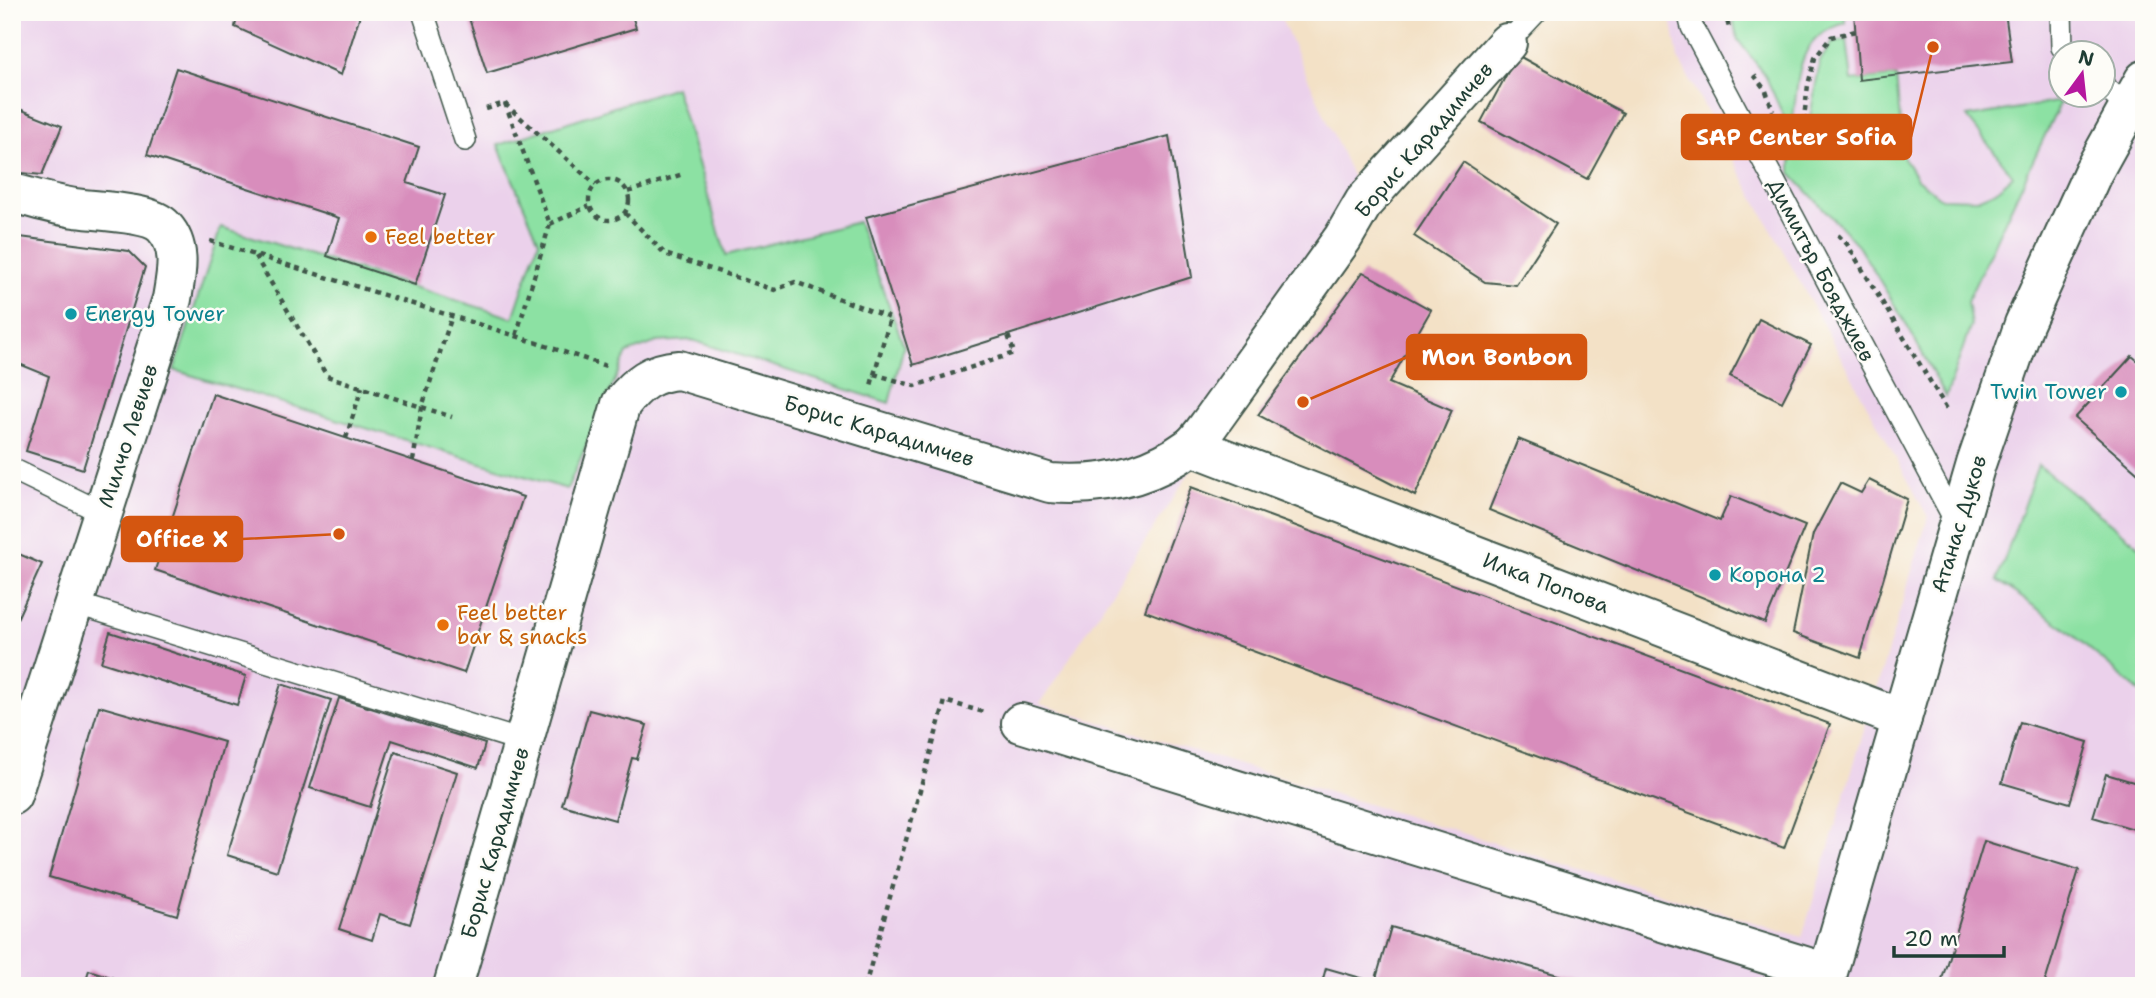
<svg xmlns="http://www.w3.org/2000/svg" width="2156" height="998" viewBox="0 0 2156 998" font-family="'Shantell Sans',sans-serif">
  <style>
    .built { fill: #ebd1eb; fill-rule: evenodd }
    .green { fill: #8ce1a3; stroke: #568f6c; stroke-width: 2 }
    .building { fill: #d88dbc }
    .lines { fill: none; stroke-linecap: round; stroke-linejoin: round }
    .service-casing { stroke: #3f564a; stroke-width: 24 }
    .minor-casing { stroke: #3f564a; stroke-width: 42 }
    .path { stroke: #3f564a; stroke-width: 4.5; stroke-dasharray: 5 5; stroke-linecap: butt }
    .service { stroke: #fff; stroke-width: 21 }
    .minor { stroke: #fff; stroke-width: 38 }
    .food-dot { fill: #e8710a; stroke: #fdfcf7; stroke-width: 2.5 }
    .culture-dot { fill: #0f9aa8; stroke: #fdfcf7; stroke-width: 2.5 }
    .labels { text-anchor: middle; stroke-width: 5; stroke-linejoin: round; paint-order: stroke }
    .street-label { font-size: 21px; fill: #1f3d34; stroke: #fdfcf7 }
    .food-label { font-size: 21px; fill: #c56008; stroke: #fdfcf7; text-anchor: start }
    .culture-label { font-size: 21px; fill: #0d838f; stroke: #fdfcf7; text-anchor: start }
    .leader { fill: none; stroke: #d45610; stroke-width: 2.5 }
    .callout-dot { fill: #d45610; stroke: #fdfcf7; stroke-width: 2.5 }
    .callout { fill: #d45610; stroke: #d45610; stroke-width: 2.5 }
    .callout-label { font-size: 23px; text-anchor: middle; font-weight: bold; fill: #fff }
  </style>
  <rect width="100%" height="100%" fill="#fdfcf7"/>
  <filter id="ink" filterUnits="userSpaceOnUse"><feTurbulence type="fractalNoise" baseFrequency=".0143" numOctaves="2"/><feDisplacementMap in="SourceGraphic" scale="14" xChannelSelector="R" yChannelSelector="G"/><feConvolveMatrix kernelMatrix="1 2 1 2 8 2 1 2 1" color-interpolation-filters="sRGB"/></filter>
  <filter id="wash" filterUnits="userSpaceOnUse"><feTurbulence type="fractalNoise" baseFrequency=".00686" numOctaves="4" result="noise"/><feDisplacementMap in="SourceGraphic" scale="28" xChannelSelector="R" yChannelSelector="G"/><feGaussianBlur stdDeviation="1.57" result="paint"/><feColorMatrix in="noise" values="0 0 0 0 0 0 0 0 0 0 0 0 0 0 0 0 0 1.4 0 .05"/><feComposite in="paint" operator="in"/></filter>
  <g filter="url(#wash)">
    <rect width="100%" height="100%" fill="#f3e1c6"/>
    <path class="built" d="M 12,12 L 1278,12 L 1364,202 L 1040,704 L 1802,937 L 1928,517 L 1678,58 L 1670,12 L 2144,12 L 2144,986 L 12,986 ZM 2062,52 L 2104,52 L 2104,94 L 2062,94 Z"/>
    <g class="green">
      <path d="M 1731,12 L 1845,12 L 1846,23 C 1793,37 1800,79 1792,124 L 1787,124 L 1765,75 L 1738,40 Z"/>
      <polygon points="1847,40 1852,81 1896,76 1903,156 1917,179 1941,198 1977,199 1996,191 2013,176 1967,117 2061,101 1967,302 1971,325 1946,397 1905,322 1858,245 1791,174 1791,157 1808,128 1820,61 1832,43"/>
      <polygon points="675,87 726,255 858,222 904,346 889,403 692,340 657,342 627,353 567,489 174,370 221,227 513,318 539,241 498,145"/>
      <polygon points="2038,465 2144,550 2144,695 2066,629 1997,580"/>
    </g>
    <g id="blocks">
      <g class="building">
        <polygon points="238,12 361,12 341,75 235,27"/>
        <polygon points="467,12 631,12 636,28 487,73"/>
        <polygon points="1854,12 2005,12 2012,62 1859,80"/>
        <polygon points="1517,55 1623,113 1587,179 1481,122"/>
        <polygon points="176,68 419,147 407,183 445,195 415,285 327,256 339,218 147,155"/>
        <polygon points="12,106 62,126 42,175 12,172"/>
        <polygon points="1169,136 1192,277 913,365 866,217"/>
        <polygon points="1463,162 1556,224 1516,285 1485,282 1414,236"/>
        <polygon points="12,236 129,251 145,267 83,469 26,451 49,376 12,361"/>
        <polygon points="1363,272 1431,310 1389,383 1452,410 1415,496 1258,415"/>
        <polygon points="1759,319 1811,345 1782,402 1730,376"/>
        <polygon points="2132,356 2144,366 2144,478 2075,418"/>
        <polygon points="213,394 523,497 464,673 155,570"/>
        <polygon points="1518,439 1720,521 1731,496 1805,526 1765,623 1489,510"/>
        <polygon points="1869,480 1907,499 1860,658 1793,633 1813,534 1840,483 1861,493"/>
        <polygon points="1191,487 1830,724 1784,848 1145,611"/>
        <polygon points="12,551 42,564 12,630"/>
        <polygon points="110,632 246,676 237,705 101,662"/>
        <polygon points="281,684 331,700 277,871 227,855"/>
        <polygon points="339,698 485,744 478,768 392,740 370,807 310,788"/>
        <polygon points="99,706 224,742 177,915 49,877"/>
        <polygon points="589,710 647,725 637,759 632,758 615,820 562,805"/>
        <polygon points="2020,722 2088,742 2070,803 2002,783"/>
        <polygon points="395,752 457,772 410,924 380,914 372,940 339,929"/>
        <polygon points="2106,774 2144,785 2144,832 2093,817"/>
        <polygon points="1984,841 2079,870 2044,986 1940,986"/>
        <polygon points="1391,927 1593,985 1593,986 1321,986 1326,968 1375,982"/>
        <polygon points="89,970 135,985 135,986 84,986"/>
      </g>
    </g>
  </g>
  <g filter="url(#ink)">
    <use href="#blocks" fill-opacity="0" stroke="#3f564a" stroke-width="2"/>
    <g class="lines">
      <defs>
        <g id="service">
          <polyline points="423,12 465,140"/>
          <polyline points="1688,12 1692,27 1958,526"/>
          <polyline points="2061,12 2062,47 2068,52"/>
          <polyline points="1507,43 1536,12"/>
          <polyline points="2104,86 2128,108"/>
          <polyline points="12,469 103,513"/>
          <polyline points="74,603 525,742"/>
        </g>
        <g id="minor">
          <path d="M 12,193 C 33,198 54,205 75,208 C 96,211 151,212 164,227 C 183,248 176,274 172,299 L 12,795"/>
          <polyline points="1192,446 1902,719"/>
          <polyline points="1021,723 1827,973"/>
          <path d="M 453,986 L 621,404 C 638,383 651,372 679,370 L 1050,483 C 1100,487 1149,477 1190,447 C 1198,441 1205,430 1211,422 L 1343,238 L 1364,202 L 1507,43"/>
          <polyline points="1824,986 1976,464 2024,324 2093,172 2144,80"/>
        </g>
      </defs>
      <use href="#service" class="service-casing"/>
      <use href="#minor" class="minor-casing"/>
      <g class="path">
        <polyline points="1725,12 1729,28"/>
        <polyline points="1754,75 1766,91 1773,111"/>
        <polyline points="505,103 550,224 516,336"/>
        <polyline points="505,104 596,185"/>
        <polyline points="486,109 505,103"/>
        <polyline points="1787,145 1803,126 1808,85 1815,58 1831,37 1856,31"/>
        <circle cx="609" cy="200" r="20"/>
        <polyline points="628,192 683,174"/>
        <polyline points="625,213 665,254 775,290 795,282 890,318 870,389"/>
        <polyline points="550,224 589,206"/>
        <polyline points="1838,235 1847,244 1947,409"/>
        <polyline points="210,241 516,336 606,366"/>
        <polyline points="255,256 327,376 452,417"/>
        <polyline points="874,374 915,386 1014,353 1008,335"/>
        <polyline points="346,438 362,387"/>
        <polyline points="413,461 422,407 452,316"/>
        <polyline points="865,986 945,701 987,713"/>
      </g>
      <use href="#service" class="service"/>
      <use href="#minor" class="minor"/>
    </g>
  </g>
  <g class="food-dot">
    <circle cx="371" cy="237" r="7"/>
    <circle cx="443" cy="625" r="7"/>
  </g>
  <g class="culture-dot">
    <circle cx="71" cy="314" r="7"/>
    <circle cx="2121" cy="392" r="7"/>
    <circle cx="1715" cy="575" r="7"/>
  </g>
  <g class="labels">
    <g class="street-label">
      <text transform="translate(1424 140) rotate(-49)" y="7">Борис Карадимчев</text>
      <text transform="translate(1821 270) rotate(62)" y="7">Димитър Бояджиев</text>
      <text transform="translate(879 431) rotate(17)" y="7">Борис Карадимчев</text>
      <text transform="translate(128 436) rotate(-72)" y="7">Милчо Левиев</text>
      <text transform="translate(1959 524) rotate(-73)" y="7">Атанас Дуков</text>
      <text transform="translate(1546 583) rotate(21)" y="7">Илка Попова</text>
      <text transform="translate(495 843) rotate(-74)" y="7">Борис Карадимчев</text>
    </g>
    <g class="food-label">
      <text x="385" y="244">Feel better</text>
      <text x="457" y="620">Feel better<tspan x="457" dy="24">bar &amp; snacks</tspan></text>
    </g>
    <g class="culture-label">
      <text x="85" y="321">Energy Tower</text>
      <text x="2107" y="399" text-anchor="end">Twin Tower</text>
      <text x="1729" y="582">Корона 2</text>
    </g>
  </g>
  <path class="leader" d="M1933 47L1911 137M1303 402L1407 357M339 534L242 539"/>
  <g class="callout-dot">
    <circle cx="1933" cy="47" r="7"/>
    <circle cx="1303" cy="402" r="7"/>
    <circle cx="339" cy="534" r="7"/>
  </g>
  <g class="callout">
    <rect x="1682" y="115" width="229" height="44" rx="7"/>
    <rect x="1407" y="335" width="179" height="44" rx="7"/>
    <rect x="122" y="517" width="120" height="44" rx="7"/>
  </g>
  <g class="callout-label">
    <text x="1796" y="145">SAP Center Sofia</text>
    <text x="1497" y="365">Mon Bonbon</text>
    <text x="182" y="547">Office X</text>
  </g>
  <rect width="2156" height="998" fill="none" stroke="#fdfcf7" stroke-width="42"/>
  <g transform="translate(2082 74) rotate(15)"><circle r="33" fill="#fdfcf7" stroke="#a4b0a9" stroke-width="2"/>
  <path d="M0-5L12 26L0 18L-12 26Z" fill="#b5179e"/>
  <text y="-10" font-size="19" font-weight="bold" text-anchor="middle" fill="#1f3d34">N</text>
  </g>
  <path d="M1894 946v10h110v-10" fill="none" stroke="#1f3d34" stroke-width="3.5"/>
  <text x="1904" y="946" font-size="21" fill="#1f3d34" stroke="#fdfcf7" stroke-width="5" paint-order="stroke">20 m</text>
</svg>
